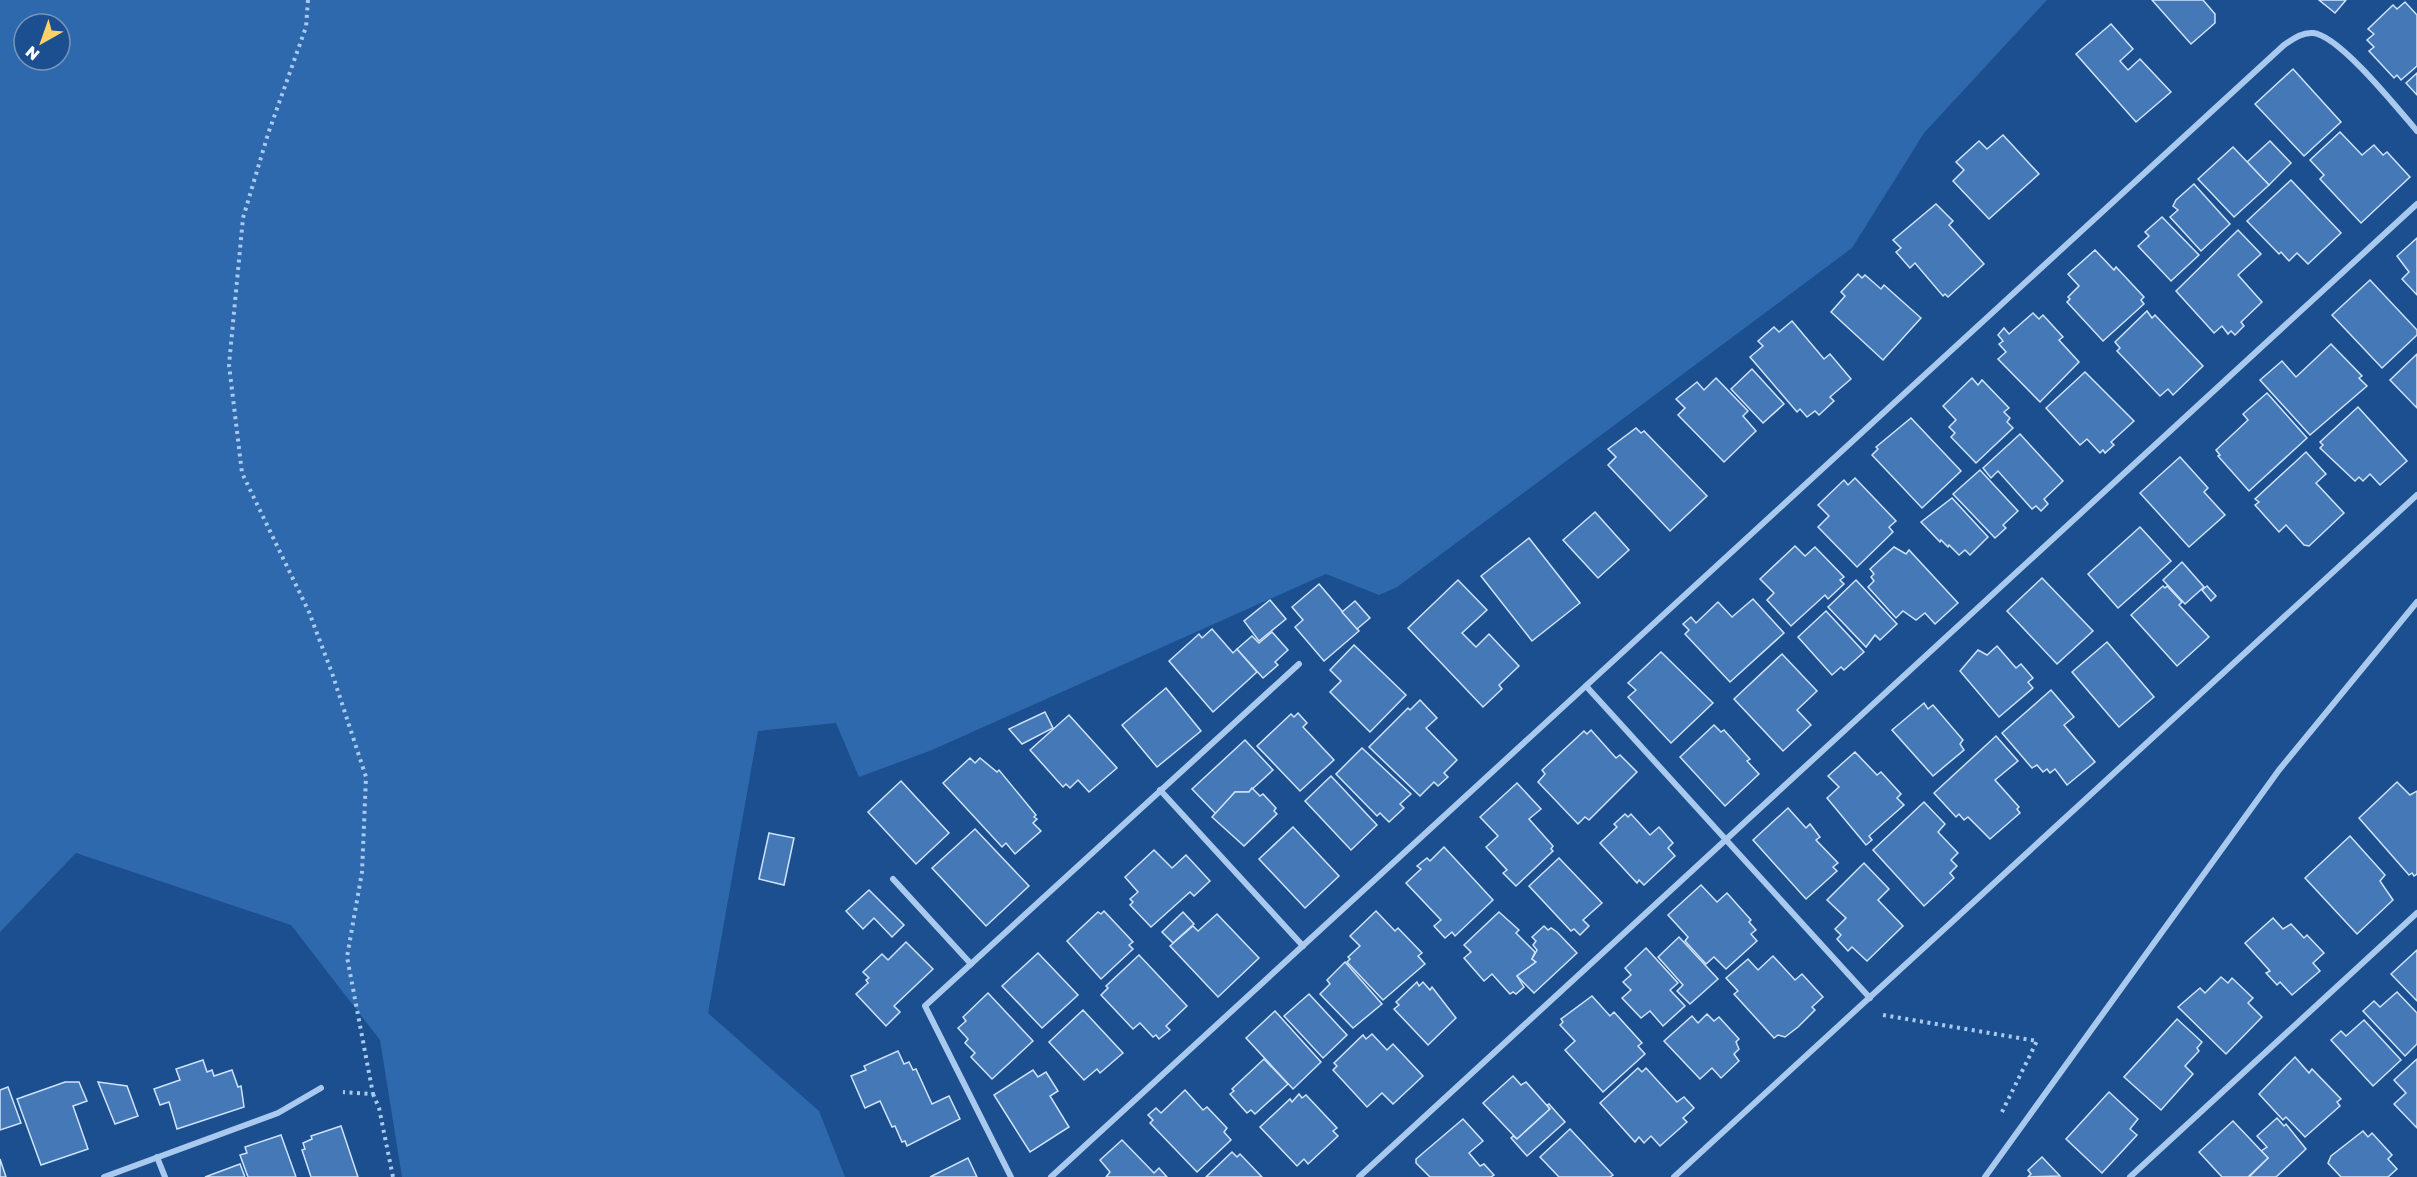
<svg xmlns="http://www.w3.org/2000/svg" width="2417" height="1177" viewBox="0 0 2417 1177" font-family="'Golos Text',sans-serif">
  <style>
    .green { fill: #2e69ad; fill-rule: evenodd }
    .building { fill: #4478b7; stroke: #cfe3fa; stroke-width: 1.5 }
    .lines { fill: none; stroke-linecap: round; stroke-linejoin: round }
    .path { stroke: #a9c9ee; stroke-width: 4; stroke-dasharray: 3 4.5; stroke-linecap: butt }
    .street { stroke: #a9c9ee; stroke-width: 6 }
  </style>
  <rect width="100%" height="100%" fill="#1b4f8f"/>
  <path class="green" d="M 0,0 L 2047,0 L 1924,133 L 1852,248 L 1397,587 L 1379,595 L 1326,574 L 932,750 L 859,777 L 836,723 L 758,731 L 708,1013 L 819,1111 L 845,1177 L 402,1177 L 380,1040 L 291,925 L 76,853 L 0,932 ZM 24,24 L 60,24 L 60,60 L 24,60 Z"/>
  <g class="building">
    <polygon points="2152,0 2203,0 2215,14 2215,23 2191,44"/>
    <polygon points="2319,0 2346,0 2335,13"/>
    <polygon points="2405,2 2417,15 2417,66 2401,80 2397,75 2394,78 2369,51 2374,47 2367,40 2374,34 2368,29 2393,5 2397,9"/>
    <polygon points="2111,24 2133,49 2120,61 2128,70 2140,59 2171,92 2136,122 2076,54"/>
    <polygon points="2293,69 2341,122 2304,156 2255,104"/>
    <polygon points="2417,73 2417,95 2406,83"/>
    <polygon points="2340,132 2362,155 2374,145 2383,155 2387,152 2410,177 2361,223 2320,179 2324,175 2310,160"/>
    <polygon points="2003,135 2039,174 1989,219 1953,181 1964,170 1956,162 1979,141 1987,149"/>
    <polygon points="2270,141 2291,163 2269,185 2247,162"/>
    <polygon points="2233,147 2269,185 2234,217 2198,179"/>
    <polygon points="2291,180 2341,233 2308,264 2297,253 2289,261 2281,252 2279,254 2247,221"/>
    <polygon points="2194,184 2230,224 2201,251 2170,217 2178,210 2173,206 2176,200"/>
    <polygon points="1936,204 1953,221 1949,225 1984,264 1948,297 1945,294 1943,296 1915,263 1910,268 1896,252 1901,248 1893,240"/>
    <polygon points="2162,217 2199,255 2171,281 2138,246 2149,236 2145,232"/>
    <polygon points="2238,230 2261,254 2238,275 2262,302 2241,322 2244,326 2235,335 2231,331 2228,334 2222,326 2214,333 2176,291"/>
    <polygon points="2417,238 2417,295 2402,279 2409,272 2397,256"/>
    <polygon points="2095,250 2114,270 2116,267 2144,297 2141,300 2144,304 2103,341 2067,302 2070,299 2068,297 2079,286 2068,274"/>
    <polygon points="1858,274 1862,278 1865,275 1881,289 1884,285 1921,318 1883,360 1831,312 1845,296 1841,292"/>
    <polygon points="2370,280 2417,330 2417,335 2382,368 2332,315"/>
    <polygon points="2147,311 2152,318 2155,315 2203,366 2173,395 2168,389 2160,396 2117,351 2120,348 2115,342"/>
    <polygon points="2033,313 2039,319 2043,315 2063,337 2059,340 2079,362 2040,402 1998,359 2006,352 1999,344 2003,341 1998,335 2004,328 2009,334"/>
    <polygon points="1792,321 1824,359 1830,354 1851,379 1830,397 1834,401 1819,415 1815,411 1807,417 1800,409 1797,412 1750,357 1763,346 1758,341 1774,327 1779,332"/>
    <polygon points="2331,344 2362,376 2359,378 2367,386 2310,435 2260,380 2282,361 2296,377"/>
    <polygon points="2417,354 2417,408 2390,380"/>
    <polygon points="1752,369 1784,404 1763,423 1731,389"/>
    <polygon points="2085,372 2134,421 2111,442 2114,445 2105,453 2103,450 2100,453 2087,439 2080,445 2046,408"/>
    <polygon points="1716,378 1748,411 1743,416 1756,431 1724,462 1678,415 1685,408 1676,399 1697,382 1704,390"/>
    <polygon points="1972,378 1978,385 1982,380 2009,408 2004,412 2010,418 2007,422 2013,428 1976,463 1951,437 1955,433 1949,427 1956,420 1943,406"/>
    <polygon points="2267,393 2307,438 2249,491 2218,456 2220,455 2216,450 2248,420 2243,414"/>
    <polygon points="2358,407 2407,461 2380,485 2370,474 2363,481 2359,477 2355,481 2320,448 2323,445 2320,442"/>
    <polygon points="1911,418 1961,471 1922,508 1872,455 1878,449 1876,447"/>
    <polygon points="1636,428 1641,433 1644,431 1707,496 1670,531 1608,465 1616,457 1608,449"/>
    <polygon points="2020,434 2063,481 2044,499 2048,504 2041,511 2036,506 2032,509 1998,471 1991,478 1983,468"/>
    <polygon points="2306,452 2326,474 2316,483 2344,513 2309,546 2304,545 2286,525 2279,532 2255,505 2259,502 2255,499"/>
    <polygon points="2180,457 2208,488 2204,492 2225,515 2189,547 2140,493"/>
    <polygon points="1980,470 2018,511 2003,525 2006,528 1995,538 1953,494"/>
    <polygon points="1855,478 1896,521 1889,527 1893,532 1857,567 1818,527 1829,516 1818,505 1844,480 1848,485"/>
    <polygon points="1952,498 1988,537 1970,555 1965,550 1959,555 1949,545 1948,547 1941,540 1940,542 1921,522"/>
    <polygon points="1595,512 1629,550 1598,578 1563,540"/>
    <polygon points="2140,527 2171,561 2118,608 2088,574"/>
    <polygon points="1529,538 1580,603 1532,641 1481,576"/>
    <polygon points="1795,546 1805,556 1815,547 1844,577 1840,580 1844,584 1828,599 1825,595 1791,626 1767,600 1774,593 1760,579"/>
    <polygon points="1894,547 1906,554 1909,550 1958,603 1935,624 1925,613 1916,620 1903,611 1896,618 1868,587 1874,581 1871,577 1874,574 1870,569"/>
    <polygon points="2182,562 2204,587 2185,604 2163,580"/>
    <polygon points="2042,578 2093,631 2057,664 2007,611"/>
    <polygon points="1458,580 1487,610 1462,633 1476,647 1489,634 1519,666 1499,685 1502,689 1483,707 1408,628"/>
    <polygon points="1856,580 1897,624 1880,640 1875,635 1866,647 1828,607"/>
    <polygon points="1319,584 1359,631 1324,661 1295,627 1303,620 1292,607"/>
    <polygon points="2163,586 2165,588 2167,586 2182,602 2179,605 2209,637 2177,666 2131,615"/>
    <polygon points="2207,586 2216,596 2211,601 2202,590"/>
    <polygon points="1753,599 1784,633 1730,682 1685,634 1689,630 1683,624 1691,617 1696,623 1718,602 1732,617"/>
    <polygon points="1270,600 1286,619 1259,641 1244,621"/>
    <polygon points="1355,601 1370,618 1357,629 1342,612"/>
    <polygon points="1826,611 1864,652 1844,670 1841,667 1832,675 1798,637"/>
    <polygon points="1212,629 1233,653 1237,649 1257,672 1213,712 1169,661 1199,634 1202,638"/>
    <polygon points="1272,632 1288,650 1275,662 1278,665 1263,678 1237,649 1252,636 1259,643"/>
    <polygon points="2107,642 2154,697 2119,727 2072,672"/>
    <polygon points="1354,645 1406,695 1370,732 1330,692 1341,681 1330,670"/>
    <polygon points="1997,646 2016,668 2021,664 2033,678 2028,682 2033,688 1999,717 1960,671 1978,650 1987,655"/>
    <polygon points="1661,652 1713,703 1671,743 1628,697 1636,690 1628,683"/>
    <polygon points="1782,654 1817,691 1797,710 1811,725 1783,751 1734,699"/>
    <polygon points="1166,688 1201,731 1157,767 1122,725"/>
    <polygon points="2051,690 2074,717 2064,725 2095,762 2067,785 2055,769 2050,773 2047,769 2043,772 2037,765 2032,768 2002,733"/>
    <polygon points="1420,700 1437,718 1426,728 1457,760 1444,773 1448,777 1438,786 1434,782 1420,796 1369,747 1408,708 1410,710"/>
    <polygon points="1924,703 1928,709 1933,705 1963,740 1960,744 1964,750 1933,776 1892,730"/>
    <polygon points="1045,712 1053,728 1022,744 1009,729"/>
    <polygon points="1298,713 1307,723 1303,727 1334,760 1300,791 1257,746 1291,714 1294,717"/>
    <polygon points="1069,715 1117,768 1089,792 1078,780 1070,788 1066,784 1063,787 1030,750"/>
    <polygon points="1714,725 1721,732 1724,730 1750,759 1747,761 1759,774 1725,806 1680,757"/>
    <polygon points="1591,730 1616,758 1620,755 1637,772 1589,820 1585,817 1578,824 1538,782 1545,774 1542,770 1584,731 1587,734"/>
    <polygon points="1996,736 2018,761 1995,780 2019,807 2017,809 2020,813 1990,839 1968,817 1964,820 1959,814 1956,817 1934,793"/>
    <polygon points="1245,740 1273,770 1249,792 1235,792 1216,814 1192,789"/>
    <polygon points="1362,748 1411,794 1400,804 1404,808 1389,822 1380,813 1377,816 1336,774"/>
    <polygon points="1855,752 1877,775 1881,772 1901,794 1897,798 1904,805 1869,836 1872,840 1866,845 1827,798 1839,787 1828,776"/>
    <polygon points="970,758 975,763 980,758 997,772 999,770 1036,815 1034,817 1037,819 1033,823 1041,831 1015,854 1006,843 1002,847 943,783"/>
    <polygon points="1331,776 1377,825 1351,850 1305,801"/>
    <polygon points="901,781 949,833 916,864 868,812"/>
    <polygon points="2397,782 2410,795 2417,791 2417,874 2414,876 2412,873 2409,875 2359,818"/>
    <polygon points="1517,783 1541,809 1529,819 1553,846 1551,849 1553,851 1516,886 1503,873 1507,870 1486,847 1498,836 1480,817"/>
    <polygon points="1252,788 1260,796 1263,794 1276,808 1274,811 1277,814 1244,846 1212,817 1235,792 1249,792"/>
    <polygon points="1924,802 1945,824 1938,832 1958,853 1951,860 1957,866 1950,873 1954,878 1924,906 1873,850"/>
    <polygon points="1788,808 1806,828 1810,824 1820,837 1816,840 1838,863 1833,867 1837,871 1806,899 1753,840"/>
    <polygon points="1625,814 1628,817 1631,814 1650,835 1659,827 1673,843 1668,848 1675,856 1644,885 1639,880 1637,883 1600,843 1617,827 1614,824"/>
    <polygon points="1293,827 1339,876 1305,908 1259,859"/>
    <polygon points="975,829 1029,886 986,926 932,868"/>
    <polygon points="769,833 794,838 784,885 759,879"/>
    <polygon points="2350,836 2385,875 2380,881 2393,900 2357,934 2305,878"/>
    <polygon points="1444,847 1493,900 1455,936 1452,932 1445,938 1434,926 1441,920 1406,883 1421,869 1417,866 1427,858 1430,861"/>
    <polygon points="1154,850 1172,868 1186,855 1210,881 1194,896 1190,892 1151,927 1130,905 1133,902 1130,899 1138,892 1125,877"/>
    <polygon points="1559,858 1602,903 1583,920 1589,926 1580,935 1574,929 1571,931 1529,886"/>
    <polygon points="1864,863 1889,889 1878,900 1903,926 1867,961 1852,947 1848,951 1837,939 1841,935 1835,929 1846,918 1827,900"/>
    <polygon points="1701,885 1717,902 1727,893 1751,920 1749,922 1756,930 1751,934 1757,941 1726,969 1714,957 1706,964 1685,941 1688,937 1668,915"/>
    <polygon points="869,890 904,925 892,937 874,918 863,929 846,911"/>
    <polygon points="1104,911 1133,942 1129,945 1133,949 1101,979 1067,941 1098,912 1101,914"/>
    <polygon points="1376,911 1395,931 1398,928 1422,953 1418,956 1425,964 1383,1000 1347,962 1350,959 1348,957 1360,946 1350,936"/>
    <polygon points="1183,912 1194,924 1173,943 1162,932"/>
    <polygon points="1499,912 1519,930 1516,933 1535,952 1532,959 1536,962 1517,976 1524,987 1516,994 1513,992 1510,994 1492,974 1484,981 1464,958 1471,952 1464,945"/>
    <polygon points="1217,914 1259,958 1218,997 1170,946 1193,926 1198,931"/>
    <polygon points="2273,918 2283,929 2291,924 2304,938 2307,935 2324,953 2313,963 2320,971 2292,995 2280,982 2277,985 2266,973 2270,971 2245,943"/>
    <polygon points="1544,926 1548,930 1551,928 1557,932 1577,953 1534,993 1517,976 1536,962 1532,959 1537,950 1533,945 1536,941 1532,937"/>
    <polygon points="1679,937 1718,979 1690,1004 1677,991 1683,985 1658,957"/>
    <polygon points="906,942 933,969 894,1006 900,1012 886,1026 856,994 868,983 866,980 869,978 863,972 882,954 888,960"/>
    <polygon points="1646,948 1678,983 1670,990 1685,1006 1663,1026 1650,1011 1641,1018 1622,998 1631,990 1623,982 1631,975 1625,968"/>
    <polygon points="2417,950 2417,1001 2391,974"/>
    <polygon points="1038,953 1078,995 1042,1028 1002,986"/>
    <polygon points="1139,955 1187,1006 1166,1026 1170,1030 1159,1039 1156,1035 1153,1037 1140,1023 1133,1029 1101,995 1108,988 1106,986"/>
    <polygon points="1773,956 1795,980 1802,974 1823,997 1812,1007 1815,1010 1798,1027 1785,1037 1778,1035 1774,1038 1734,994 1738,991 1726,978 1748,959 1758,970"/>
    <polygon points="1345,962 1382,1004 1353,1028 1320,994 1330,984 1327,980"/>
    <polygon points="2221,977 2228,983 2232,978 2253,998 2248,1003 2262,1017 2226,1054 2178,1007 2200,988 2205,993"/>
    <polygon points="1417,982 1419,986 1423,982 1430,990 1432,987 1456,1018 1428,1045 1394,1009 1399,1005 1396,1002"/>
    <polygon points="2397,992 2417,1013 2417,1044 2405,1056 2363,1011 2374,1001 2380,1007"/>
    <polygon points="988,993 1033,1041 992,1079 971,1057 975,1053 965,1043 968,1039 958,1028 966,1021 963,1017"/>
    <polygon points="1309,994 1347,1035 1323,1058 1284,1016"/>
    <polygon points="1592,996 1610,1016 1614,1012 1642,1043 1638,1046 1645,1054 1603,1092 1565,1050 1575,1041 1560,1025 1563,1022 1561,1019"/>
    <polygon points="1083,1010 1123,1053 1100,1073 1097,1069 1084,1080 1049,1042"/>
    <polygon points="1275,1011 1321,1062 1293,1089 1246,1038"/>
    <polygon points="1707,1014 1714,1021 1719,1017 1739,1039 1736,1042 1739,1049 1734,1054 1739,1061 1721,1078 1712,1068 1700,1079 1664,1041 1692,1016 1698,1023"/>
    <polygon points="2177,1019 2202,1042 2197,1048 2199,1051 2185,1066 2193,1074 2161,1110 2124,1077"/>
    <polygon points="2364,1020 2401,1060 2373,1086 2331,1040 2341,1031 2346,1036"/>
    <polygon points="1372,1034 1387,1050 1393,1044 1423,1076 1393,1104 1382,1093 1367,1107 1333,1070 1337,1066 1334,1063 1363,1035 1366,1039"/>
    <polygon points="898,1051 904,1064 909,1062 913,1070 916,1069 932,1104 949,1096 960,1119 907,1146 905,1141 902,1142 895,1126 892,1127 880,1101 865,1108 851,1076 866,1070 864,1066"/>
    <polygon points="2295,1057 2309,1073 2312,1069 2341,1099 2337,1102 2340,1106 2305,1137 2286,1117 2283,1120 2259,1094"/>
    <polygon points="1264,1059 1288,1084 1255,1114 1251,1110 1247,1113 1230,1094 1234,1091 1232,1089"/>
    <polygon points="2417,1059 2417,1128 2394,1104 2406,1093 2394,1080"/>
    <polygon points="203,1060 207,1072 212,1070 214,1076 232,1070 238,1087 241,1086 244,1107 177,1129 169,1102 160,1105 154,1089 180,1080 176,1069"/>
    <polygon points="1638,1068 1642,1072 1646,1068 1677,1102 1684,1097 1694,1108 1683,1118 1687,1122 1660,1146 1651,1136 1644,1143 1639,1137 1635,1142 1600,1103"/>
    <polygon points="1033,1070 1038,1077 1046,1072 1058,1091 1050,1096 1069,1127 1030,1152 994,1095"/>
    <polygon points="1513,1076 1521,1085 1526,1082 1550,1109 1517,1139 1483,1103"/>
    <polygon points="65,1082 79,1082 87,1101 73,1106 88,1149 41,1165 17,1099"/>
    <polygon points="98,1082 127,1086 138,1116 115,1124"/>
    <polygon points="8,1087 21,1123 0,1130 0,1090"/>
    <polygon points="1185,1090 1203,1110 1207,1107 1227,1128 1224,1132 1231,1140 1197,1172 1150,1123 1153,1120 1148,1115 1156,1108 1161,1113"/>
    <polygon points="2109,1092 2138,1119 2130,1129 2137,1135 2102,1173 2066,1139"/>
    <polygon points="1299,1094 1302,1098 1306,1095 1337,1128 1333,1131 1338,1136 1308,1164 1304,1159 1297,1166 1260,1127 1290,1099 1292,1102"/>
    <polygon points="1549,1104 1565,1122 1527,1156 1511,1138 1513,1136 1517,1139 1550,1109 1547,1105"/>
    <polygon points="2277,1118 2284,1126 2286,1124 2306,1149 2276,1177 2249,1177 2268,1158 2261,1151 2267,1147 2257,1136"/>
    <polygon points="1463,1119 1483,1141 1469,1153 1480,1166 1484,1164 1494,1175 1491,1177 1430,1177 1416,1163 1416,1159"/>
    <polygon points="2233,1121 2268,1158 2248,1177 2222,1177 2199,1152"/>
    <polygon points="341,1126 358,1177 311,1177 302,1150 305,1149 303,1143 312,1139 311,1136"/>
    <polygon points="1570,1129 1613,1175 1610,1177 1559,1177 1540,1157"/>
    <polygon points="2363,1131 2368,1137 2372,1133 2392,1155 2388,1159 2397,1169 2388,1177 2341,1177 2328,1163 2331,1156"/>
    <polygon points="281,1135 296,1177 248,1177 240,1155 247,1153 245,1147"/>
    <polygon points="1122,1140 1154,1173 1159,1168 1167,1177 1106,1177 1110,1172 1100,1160"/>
    <polygon points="1232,1152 1237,1157 1240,1154 1262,1177 1206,1177"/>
    <polygon points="2042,1157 2060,1176 2028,1177 2031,1174 2028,1170"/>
    <polygon points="968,1158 977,1177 930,1177"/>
    <polygon points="0,1159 6,1177 0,1177"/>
    <polygon points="240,1164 245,1177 205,1177"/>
  </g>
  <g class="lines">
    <g class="path">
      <polyline points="308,0 306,27 268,134 243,218 229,365 242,473 309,612 332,673 366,777 362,872 347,957 373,1094 343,1092"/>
      <polyline points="1883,1015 2037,1041 2002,1112"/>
      <polyline points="373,1094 379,1108 393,1177"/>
    </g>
    <g class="street">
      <polyline points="1586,686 1870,998"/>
      <polyline points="1160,790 1303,946"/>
      <polyline points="893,879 971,964"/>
      <polyline points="157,1157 165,1177"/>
      <polyline points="104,1177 278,1113 321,1088"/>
      <polyline points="1011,1177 925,1006 1299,664"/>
      <path d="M 1051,1177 L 2284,45 C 2293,39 2302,32 2313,33 C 2339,35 2398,109 2417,131"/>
      <polyline points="1359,1177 2417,204"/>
      <polyline points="1674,1177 2417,495"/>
      <polyline points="1985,1177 2279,770 2417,602"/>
      <polyline points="2130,1177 2417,913"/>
    </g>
  </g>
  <g transform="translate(42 42) rotate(220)"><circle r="28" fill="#1b4f8f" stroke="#7695bc" stroke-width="1.5"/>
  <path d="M0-4.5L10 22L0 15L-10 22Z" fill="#ffd166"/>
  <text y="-9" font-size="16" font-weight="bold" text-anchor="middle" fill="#ffffff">N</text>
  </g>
</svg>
